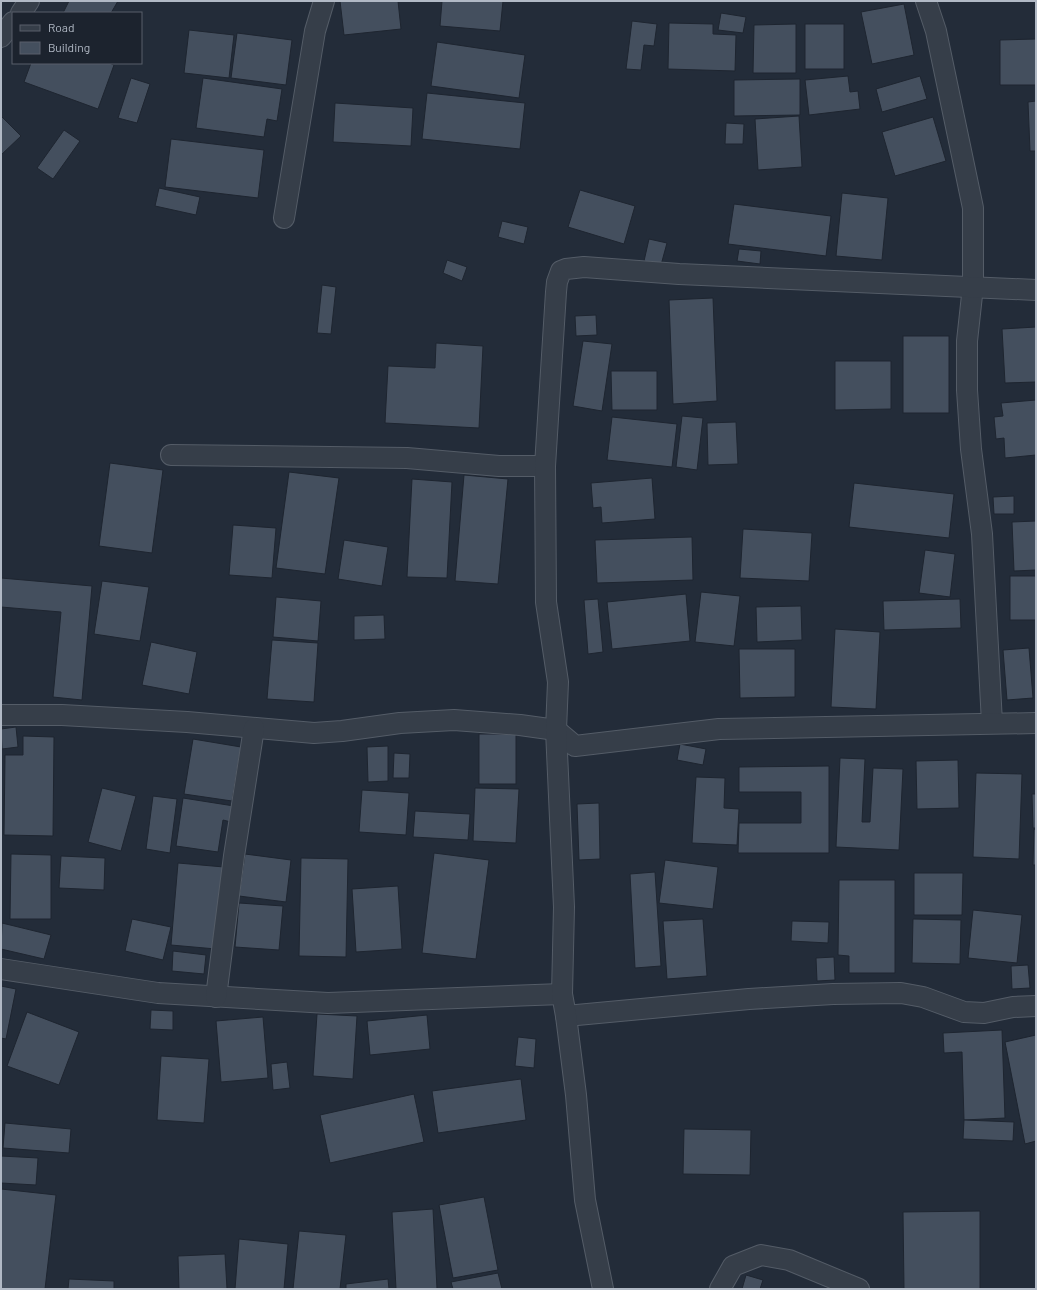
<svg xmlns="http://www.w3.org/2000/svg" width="1037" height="1290" viewBox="0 0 1037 1290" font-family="Barlow,sans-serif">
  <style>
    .building { fill: #444f5e; stroke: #1e2530 }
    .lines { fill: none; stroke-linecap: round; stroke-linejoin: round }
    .street-casing { stroke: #545c67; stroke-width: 22 }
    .street { stroke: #363e49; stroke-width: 20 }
  </style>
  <rect width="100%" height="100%" fill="#232c39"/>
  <g class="building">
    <polygon points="69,1 118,1 111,13 63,13"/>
    <polygon points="340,1 398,1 401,29 344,35"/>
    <polygon points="442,1 503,1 500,31 440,26"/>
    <polygon points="904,4 914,55 872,64 861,12"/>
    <polygon points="721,13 746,17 743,33 718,30"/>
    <polygon points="632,21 657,24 654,46 644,45 641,70 626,69"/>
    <polygon points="669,23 713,24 713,34 736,35 735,71 668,69"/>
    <polygon points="796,24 796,73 753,73 754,25"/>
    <rect x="805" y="24" width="39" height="45"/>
    <polygon points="189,30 234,35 229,78 184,73"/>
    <polygon points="237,33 292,40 286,85 231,78"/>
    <polygon points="1036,39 1036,85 1000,85 1000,40"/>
    <polygon points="437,42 525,55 519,98 431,86"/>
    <polygon points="31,63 109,63 114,65 98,109 24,82"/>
    <polygon points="848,76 850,92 858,91 860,109 809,115 805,80"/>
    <polygon points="920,76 927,99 882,112 876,89"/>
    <polygon points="131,78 150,84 137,123 118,118"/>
    <polygon points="203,78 282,89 277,121 267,119 264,137 196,128"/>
    <polygon points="800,79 800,115 734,116 734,80"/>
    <polygon points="427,93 525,103 520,149 422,139"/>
    <polygon points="1036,101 1036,151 1030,151 1028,102"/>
    <polygon points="335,103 413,108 411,146 333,142"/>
    <polygon points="1,116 21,136 1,155"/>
    <polygon points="799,116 802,167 758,170 755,119"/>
    <polygon points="933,117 946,161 895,176 882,132"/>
    <polygon points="726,123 744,124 743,144 725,144"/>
    <polygon points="64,130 80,141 53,179 37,168"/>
    <polygon points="171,139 264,150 258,198 165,187"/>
    <polygon points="159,188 200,197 196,215 155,206"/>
    <polygon points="580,190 635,206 624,244 568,227"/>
    <polygon points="842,193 888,198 882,260 836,256"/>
    <polygon points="734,204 831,216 826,256 728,244"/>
    <polygon points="502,221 528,227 524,244 498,237"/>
    <polygon points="649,239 667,243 661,265 644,261"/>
    <polygon points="739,249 761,251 760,264 737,261"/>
    <polygon points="447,260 467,267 462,281 443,273"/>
    <polygon points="322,285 336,287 331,334 317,333"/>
    <polygon points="713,298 717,401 673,404 669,300"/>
    <polygon points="596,315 597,335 576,336 575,316"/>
    <polygon points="1036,327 1036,382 1005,383 1002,329"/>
    <rect x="903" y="336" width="46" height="77"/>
    <polygon points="583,341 612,344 602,411 573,406"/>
    <polygon points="436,343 483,346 479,428 385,423 388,366 435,368"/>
    <polygon points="835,361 891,361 891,409 835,410"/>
    <polygon points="611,371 657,371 657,410 612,410"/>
    <polygon points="1036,400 1036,455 1005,458 1004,438 996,439 994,417 1003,416 1001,403"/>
    <polygon points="682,416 703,418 697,470 676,467"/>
    <polygon points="612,417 677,424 672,467 607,460"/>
    <polygon points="736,422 738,464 708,465 707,423"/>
    <polygon points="110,463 163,470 152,553 99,546"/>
    <polygon points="289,472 339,478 325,574 276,568"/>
    <polygon points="464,475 508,479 498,584 455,581"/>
    <polygon points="652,478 655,519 602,523 601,507 593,508 591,483"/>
    <polygon points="412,479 452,482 447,578 407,577"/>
    <polygon points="854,483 954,494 949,538 849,527"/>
    <polygon points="1014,496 1014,514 994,514 993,497"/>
    <polygon points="1036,521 1036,570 1014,571 1012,522"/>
    <polygon points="233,525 276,528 272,578 229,575"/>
    <polygon points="743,529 812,533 809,581 740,578"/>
    <polygon points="692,537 693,580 597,583 595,540"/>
    <polygon points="344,540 388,547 382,586 338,579"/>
    <polygon points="925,550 955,554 950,597 919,593"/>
    <rect x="1010" y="576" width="26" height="44"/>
    <polygon points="1,578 92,586 82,700 53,697 61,612 1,607 1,609"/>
    <polygon points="102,581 149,587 140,641 94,634"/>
    <polygon points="701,592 740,596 734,646 695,642"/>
    <polygon points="686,594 690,641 612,649 607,602"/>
    <polygon points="276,597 321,601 318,641 273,637"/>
    <polygon points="598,599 603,652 588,654 584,600"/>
    <polygon points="960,599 961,628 884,630 883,601"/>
    <polygon points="801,606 802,640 757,642 756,607"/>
    <polygon points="384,615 385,639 354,640 354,616"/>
    <polygon points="835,629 880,632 876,709 831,707"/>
    <polygon points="272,640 318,643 314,702 267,699"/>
    <polygon points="151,642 197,652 189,694 142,685"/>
    <polygon points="1029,648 1033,698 1007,700 1003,650"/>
    <polygon points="739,649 795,649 795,697 740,698"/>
    <polygon points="16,727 18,747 2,749 1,729"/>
    <rect x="479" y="734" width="37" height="50"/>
    <polygon points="23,736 54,737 53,836 4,835 5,755 23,755"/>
    <polygon points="193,739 241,747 232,801 184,794"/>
    <polygon points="680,744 706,749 703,765 677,760"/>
    <polygon points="388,746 388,781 368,782 367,747"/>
    <polygon points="394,753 410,754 409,778 393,778"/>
    <polygon points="840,758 865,759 862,822 870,822 873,768 903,769 899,850 836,847"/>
    <polygon points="958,760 959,808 917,809 916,761"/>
    <polygon points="829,766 829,853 738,853 739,823 801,823 801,792 739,792 739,767"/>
    <polygon points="976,773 1022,774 1019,859 973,857"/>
    <polygon points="696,777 725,778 724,808 739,809 737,845 692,843"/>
    <polygon points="102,788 136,796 121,851 88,842"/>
    <polygon points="475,788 519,789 516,843 473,841"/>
    <polygon points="362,790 409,793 406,835 359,832"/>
    <polygon points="1032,794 1036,794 1036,828 1033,828"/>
    <polygon points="153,796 177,799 170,853 146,849"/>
    <polygon points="183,798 234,806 231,822 223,820 218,852 176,846"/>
    <polygon points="599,803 600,859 579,860 577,804"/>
    <polygon points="415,811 470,814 468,840 413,837"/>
    <polygon points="1034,829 1036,830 1036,865 1033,865"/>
    <polygon points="434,853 489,860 476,959 422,953"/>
    <polygon points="11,854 51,855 51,919 10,919"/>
    <polygon points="245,854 291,860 286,902 239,896"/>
    <polygon points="61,856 105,858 104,890 59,888"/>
    <polygon points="301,858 348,859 346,957 299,956"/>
    <polygon points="665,860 718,867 713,909 659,903"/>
    <polygon points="178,863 224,867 216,949 171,945"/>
    <polygon points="655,872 661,966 635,968 630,874"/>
    <polygon points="914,873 963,873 962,915 914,915"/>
    <polygon points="839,880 895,880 895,973 849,973 849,956 838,955"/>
    <polygon points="398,886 402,949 356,952 352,889"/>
    <polygon points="239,903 283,906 279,950 235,947"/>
    <polygon points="973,910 1022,915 1017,963 968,958"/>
    <polygon points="132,919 171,927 163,960 125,951"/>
    <polygon points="703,919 707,976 667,979 663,921"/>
    <polygon points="913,919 961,920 960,964 912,963"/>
    <polygon points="792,921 829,922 828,943 791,941"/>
    <polygon points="2,923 51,935 44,959 1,949"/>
    <polygon points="173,951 206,955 204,974 172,971"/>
    <polygon points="834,957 835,980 817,981 816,958"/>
    <polygon points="1028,965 1030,988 1012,989 1011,966"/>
    <polygon points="1,986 16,989 6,1039 1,1038"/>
    <polygon points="151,1010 173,1011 173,1030 150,1029"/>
    <polygon points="27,1012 79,1032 59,1085 7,1066"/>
    <polygon points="317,1014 357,1016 353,1079 313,1076"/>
    <polygon points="427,1015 430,1049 370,1055 367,1021"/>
    <polygon points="263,1017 268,1078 221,1082 216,1021"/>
    <polygon points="1002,1030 1005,1118 964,1120 962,1052 944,1053 943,1033"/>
    <polygon points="1036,1035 1036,1141 1025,1144 1005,1042"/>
    <polygon points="518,1037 536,1039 534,1068 515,1066"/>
    <polygon points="161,1056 209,1059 204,1123 157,1120"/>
    <polygon points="287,1062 290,1088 273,1090 271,1064"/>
    <polygon points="521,1079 526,1120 438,1133 432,1091"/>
    <polygon points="414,1094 424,1142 330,1163 320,1115"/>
    <polygon points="964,1120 1014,1122 1013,1141 963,1139"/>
    <polygon points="5,1123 71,1129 69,1153 3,1148"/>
    <polygon points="684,1129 751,1130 750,1175 683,1174"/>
    <polygon points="1,1156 38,1158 36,1185 1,1183"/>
    <polygon points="1,1189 56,1195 45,1289 1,1289"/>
    <polygon points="484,1197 498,1270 453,1278 439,1205"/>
    <polygon points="433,1209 437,1289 396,1289 392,1212"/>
    <polygon points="980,1211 980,1289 904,1289 903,1212"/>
    <polygon points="299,1231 346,1235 340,1289 293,1289"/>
    <polygon points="239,1239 288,1244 284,1289 235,1289"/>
    <polygon points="225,1254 227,1289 179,1289 178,1256"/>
    <polygon points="498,1273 502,1289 453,1289 451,1282"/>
    <polygon points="746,1275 763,1280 760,1289 742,1289"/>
    <polygon points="69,1279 114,1281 114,1289 68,1289"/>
    <polygon points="388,1279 389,1289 346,1289 346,1284"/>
  </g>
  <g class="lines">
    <defs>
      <g id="street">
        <polyline points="926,1 936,31 973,208 973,286 967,341 967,390 971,449 982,534 992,723"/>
        <polyline points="21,13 29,1"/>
        <polyline points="1,37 13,22"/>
        <polyline points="284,218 315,31 324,1"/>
        <polyline points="171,455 407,458 499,466 545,466"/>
        <polyline points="1,715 62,715 187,722 314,733 342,731 400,723 454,720 520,725 556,730 575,746 719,729 1036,723"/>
        <polyline points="1,969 158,993 328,1003 562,994"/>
        <polyline points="216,997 234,856 254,728"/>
        <polyline points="566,1016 749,999 833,994 901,993 923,997 964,1012 984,1013 1013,1007 1036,1006"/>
        <polyline points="603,1289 585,1200 576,1095 566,1016 562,994 564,907 556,730 558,682 546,602 545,466 556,292 557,282 561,271 566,269 584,267 679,274 1036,290"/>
        <polyline points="720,1289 733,1266 761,1255 789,1260 859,1289"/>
      </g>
    </defs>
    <use href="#street" class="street-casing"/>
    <use href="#street" class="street"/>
  </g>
  <rect width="1037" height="1290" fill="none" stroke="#b1b9c5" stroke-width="4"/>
  <rect x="12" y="12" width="130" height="52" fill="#1c232e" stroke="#585f6a"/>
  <rect x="20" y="25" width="20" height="6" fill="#363e49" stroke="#585f6a"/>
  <text x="48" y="32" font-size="12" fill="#b1b9c5">Road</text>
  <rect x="20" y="42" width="20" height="12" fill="#444f5e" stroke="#585f6a"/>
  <text x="48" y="52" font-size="12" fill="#b1b9c5">Building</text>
</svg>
